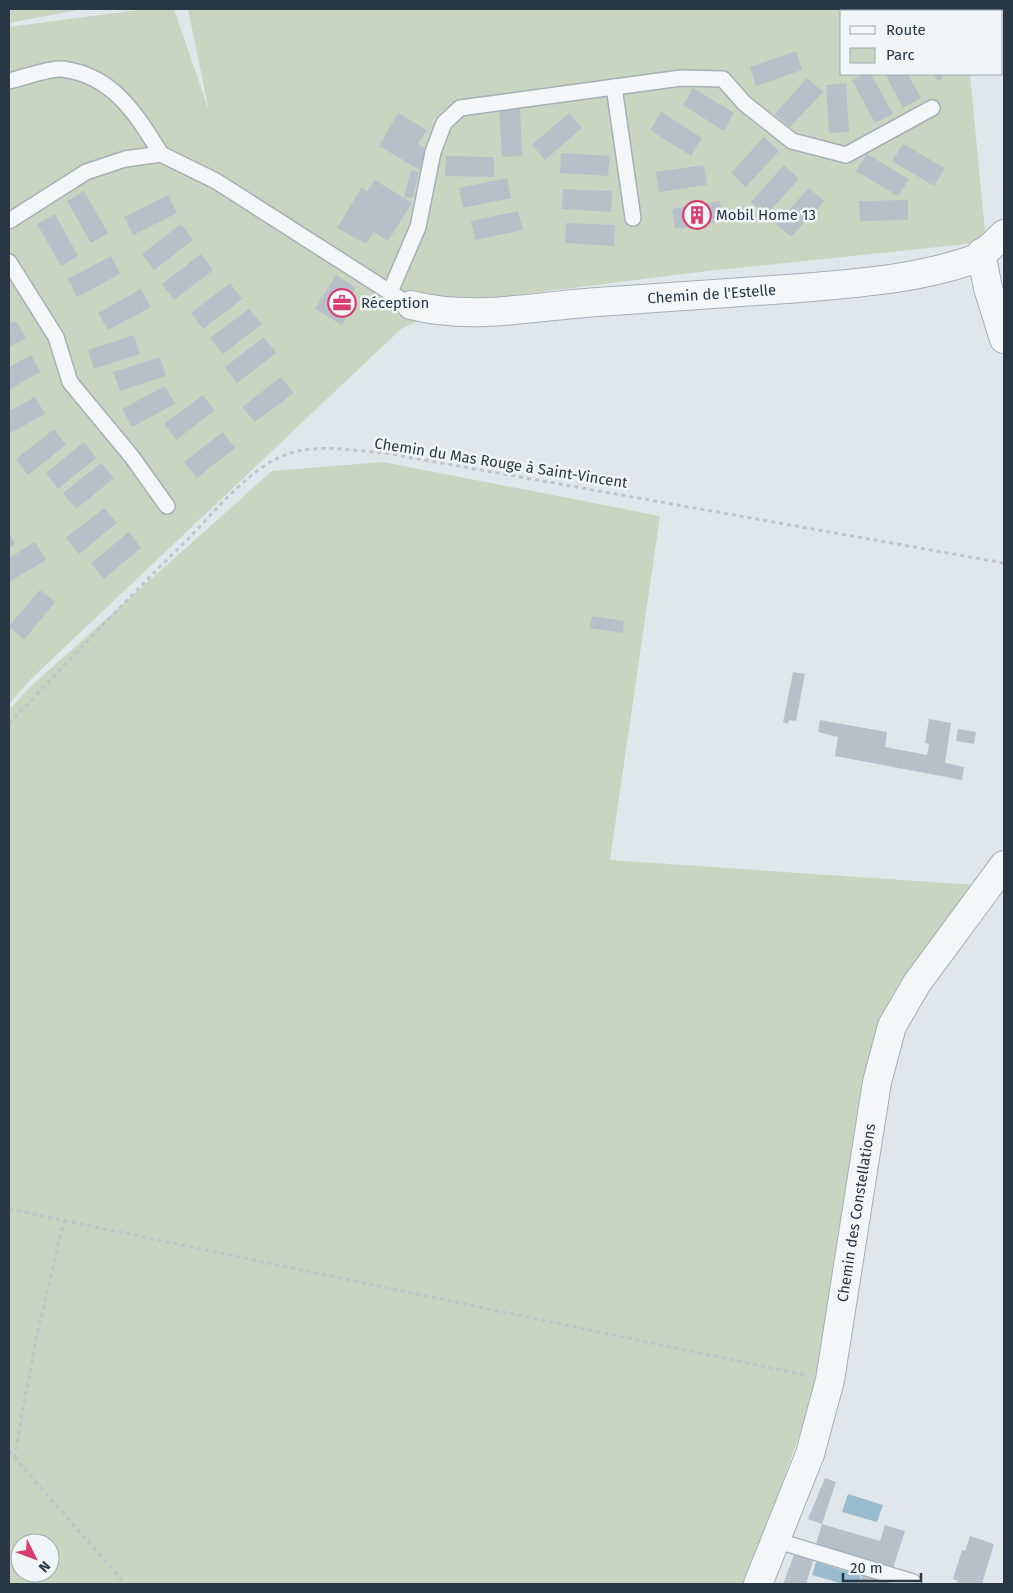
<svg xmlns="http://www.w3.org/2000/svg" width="1013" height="1593" viewBox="0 0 1013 1593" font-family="'Fira Sans',sans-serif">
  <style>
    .green { fill: #cad5c1; fill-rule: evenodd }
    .water { fill: #99bbce }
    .building { fill: #b7c0c9 }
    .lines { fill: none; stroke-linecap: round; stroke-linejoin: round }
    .service-casing { stroke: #a6aeb6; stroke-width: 18 }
    .minor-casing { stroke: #a6aeb6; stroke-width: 30 }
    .path { stroke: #bfc4c9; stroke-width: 3; stroke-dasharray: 4 4; stroke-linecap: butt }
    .service { stroke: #f4f6f8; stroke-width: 15 }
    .minor { stroke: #f4f6f8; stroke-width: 28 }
    .labels { text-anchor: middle; stroke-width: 5; stroke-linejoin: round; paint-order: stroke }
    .poi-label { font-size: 15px; fill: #283744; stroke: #f1f5f8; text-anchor: start }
    .street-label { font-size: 15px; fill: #283744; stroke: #f1f5f8 }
  </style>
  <rect width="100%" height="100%" fill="#e1e6eb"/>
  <g class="green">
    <polygon points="9,9 83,9 9,23"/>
    <polygon points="146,9 174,9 209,111 188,9 963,9 963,11 842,11 842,74 970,74 986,242 699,272 460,302 401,329 31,679 9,704 9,27"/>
    <path d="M 383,462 L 660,516 L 610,860 L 976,885 L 893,993 L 876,1031 L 813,1396 L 747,1584 L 9,1584 L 9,710 L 30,687 L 272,471 ZM 20,1543 L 50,1543 L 50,1573 L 20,1573 Z"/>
  </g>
  <g class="water">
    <polygon points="848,1494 883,1505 877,1522 842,1512"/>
    <polygon points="816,1562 861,1576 858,1584 843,1584 812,1575"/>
  </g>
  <g class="building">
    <polygon points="796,51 802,70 756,86 750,67"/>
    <polygon points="865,74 871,74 893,114 875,123 852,80"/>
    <polygon points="885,74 908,74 921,98 903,108"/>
    <polygon points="931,74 945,74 939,81"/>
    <polygon points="807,78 823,92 790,127 775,114"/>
    <polygon points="846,83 849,132 829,133 826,85"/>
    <polygon points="693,88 734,113 724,131 683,105"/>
    <polygon points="520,108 522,156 502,157 499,109"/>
    <polygon points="661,112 702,138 691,156 650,130"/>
    <polygon points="398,113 427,130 418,144 426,149 420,170 379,146"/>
    <polygon points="569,113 582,128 545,160 532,145"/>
    <polygon points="764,137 779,151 746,187 731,173"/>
    <polygon points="903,144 945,168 934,186 892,161"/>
    <polygon points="561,153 610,156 608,176 560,173"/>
    <polygon points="867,154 909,179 898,196 856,171"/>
    <polygon points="446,156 494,157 494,177 445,176"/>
    <polygon points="704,165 707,185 659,192 656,172"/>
    <polygon points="784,165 799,179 766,215 751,202"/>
    <polygon points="411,170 419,172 413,198 404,197"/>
    <polygon points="507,178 511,198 463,208 459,188"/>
    <polygon points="375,180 412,203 388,241 374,232 366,244 337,228 362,187 367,191"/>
    <polygon points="809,188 824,201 791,237 776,224"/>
    <polygon points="563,189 612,191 611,212 562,209"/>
    <polygon points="84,191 108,233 91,243 67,201"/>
    <polygon points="168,195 177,213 133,235 124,217"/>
    <polygon points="908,200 908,220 860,221 859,201"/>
    <polygon points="720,201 723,221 675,229 672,209"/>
    <polygon points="518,211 523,230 475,240 471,221"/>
    <polygon points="55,214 78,256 61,266 37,224"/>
    <polygon points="566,223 615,225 614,246 565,243"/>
    <polygon points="181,224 193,240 154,270 142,254"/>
    <polygon points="201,254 213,270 174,300 162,284"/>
    <polygon points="111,256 120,274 77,297 68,279"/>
    <polygon points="336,275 356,288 351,295 357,300 342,325 315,309"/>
    <polygon points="230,283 242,299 203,329 191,313"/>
    <polygon points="141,289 151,307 108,330 98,313"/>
    <polygon points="249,309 262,324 223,354 210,338"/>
    <polygon points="16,321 26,338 9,347 9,324"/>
    <polygon points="134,335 140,354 94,369 88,350"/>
    <polygon points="264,337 276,353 237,383 225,367"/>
    <polygon points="31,355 40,372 9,390 9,367"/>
    <polygon points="160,357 166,376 120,391 113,372"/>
    <polygon points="281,377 294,393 255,422 242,407"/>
    <polygon points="165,386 175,404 132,427 122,409"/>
    <polygon points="203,395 215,410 176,440 164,424"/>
    <polygon points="35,397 45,414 9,434 9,411"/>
    <polygon points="54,429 66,445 28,475 16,459"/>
    <polygon points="223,432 235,448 197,478 184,462"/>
    <polygon points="84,442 96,458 58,489 46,473"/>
    <polygon points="101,463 114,478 76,509 63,493"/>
    <polygon points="104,508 117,523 79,554 66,538"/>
    <polygon points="129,532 141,548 104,579 91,563"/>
    <polygon points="9,533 15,544 9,548"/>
    <polygon points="35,542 46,560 9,582 9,558"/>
    <polygon points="40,590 55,602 24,640 9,626"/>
    <polygon points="592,616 624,621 623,633 590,628"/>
    <polygon points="793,672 805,674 796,721 789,720 788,724 783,722"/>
    <polygon points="929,719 951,723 945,763 964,767 962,780 835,756 838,737 818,732 820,720 887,732 885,747 927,755 929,744 925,743"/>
    <polygon points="958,729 976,732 974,744 956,741"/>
    <polygon points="825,1478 836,1482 822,1524 880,1541 885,1525 905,1531 893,1568 816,1544 822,1524 808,1519"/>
    <polygon points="970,1536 994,1544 982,1584 957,1584 958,1581 953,1579 962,1550 965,1551"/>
    <polygon points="795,1552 814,1558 806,1584 783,1584"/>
    <polygon points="863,1573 884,1580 883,1584 859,1584"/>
  </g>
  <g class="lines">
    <defs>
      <g id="service">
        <path d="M 9,81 C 22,78 49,68 62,69 C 113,75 136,114 161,154"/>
        <polyline points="614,87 633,218"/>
        <polyline points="9,221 86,172 125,159 161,154 216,181 399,298"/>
        <polyline points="9,262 56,337 70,382 132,457 167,506"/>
        <polyline points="390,292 418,227 433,152 444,123 460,108 681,78 723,79 744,103 792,141 846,155 932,108"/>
        <polyline points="775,1540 913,1582"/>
      </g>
      <g id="minor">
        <polyline points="981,253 988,288 1004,339"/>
        <path id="s1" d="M 411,305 C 473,321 535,306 598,302 C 666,297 734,293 801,288 C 859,283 917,279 972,260 C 983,256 995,242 1004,234"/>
        <path id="s2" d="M 758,1584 L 810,1454 L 830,1380 L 877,1082 L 892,1026 L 917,983 L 1004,865"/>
      </g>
    </defs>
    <use href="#service" class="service-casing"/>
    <use href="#minor" class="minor-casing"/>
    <g class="path">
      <path d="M 9,724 C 68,661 127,599 189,538 C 216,510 252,465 290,453 C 320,444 355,451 385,453 L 1004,563"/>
      <polyline points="9,1209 805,1375"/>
      <polyline points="9,1451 125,1584"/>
      <polyline points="14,1458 37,1334 64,1221"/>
    </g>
    <use href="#service" class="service"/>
    <use href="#minor" class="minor"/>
  </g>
  <defs>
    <symbol id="building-ring" viewBox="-11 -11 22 22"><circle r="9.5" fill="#f1f5f8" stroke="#d93c6f" stroke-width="1.5"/><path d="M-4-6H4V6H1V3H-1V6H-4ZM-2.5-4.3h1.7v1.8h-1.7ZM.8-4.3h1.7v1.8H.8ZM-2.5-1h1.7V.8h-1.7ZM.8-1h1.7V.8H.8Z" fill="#d93c6f"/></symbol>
    <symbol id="office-ring" viewBox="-11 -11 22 22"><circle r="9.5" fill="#f1f5f8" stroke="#d93c6f" stroke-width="1.5"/><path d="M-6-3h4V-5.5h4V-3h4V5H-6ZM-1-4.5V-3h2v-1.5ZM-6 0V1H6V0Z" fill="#d93c6f"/></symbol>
  </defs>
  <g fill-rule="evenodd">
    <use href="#building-ring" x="681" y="199" width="32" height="32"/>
    <use href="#office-ring" x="326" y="287" width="32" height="32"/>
  </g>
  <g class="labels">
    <g class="poi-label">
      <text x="716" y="220">Mobil Home 13</text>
      <text x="361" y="308">Réception</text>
    </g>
    <g class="street-label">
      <text dy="5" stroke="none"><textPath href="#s1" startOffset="302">Chemin de l'Estelle</textPath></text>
      <text transform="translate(501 463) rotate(9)" y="5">Chemin du Mas Rouge à Saint-Vincent</text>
      <text dy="5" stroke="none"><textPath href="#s2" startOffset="386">Chemin des Constellations</textPath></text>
    </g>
  </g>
  <rect width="1013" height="1593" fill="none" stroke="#283744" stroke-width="20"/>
  <rect x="840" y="10" width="162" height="65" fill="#f1f5f8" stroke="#a1a9b0"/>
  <rect x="850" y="26" width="25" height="8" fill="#f4f6f8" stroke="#a1a9b0"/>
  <text x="886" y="35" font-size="15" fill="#283744">Route</text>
  <rect x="850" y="48" width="25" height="15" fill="#cad5c1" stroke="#a1a9b0"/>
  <text x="886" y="60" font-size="15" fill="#283744">Parc</text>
  <g transform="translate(35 1558) rotate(132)"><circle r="24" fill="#f1f5f8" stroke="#a1a9b0"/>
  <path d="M0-4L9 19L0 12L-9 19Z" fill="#d93c6f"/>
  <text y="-8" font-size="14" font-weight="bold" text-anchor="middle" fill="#283744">N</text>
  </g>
  <path d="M843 1573v8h78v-8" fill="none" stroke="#283744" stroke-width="2.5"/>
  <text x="850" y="1573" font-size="15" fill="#283744" stroke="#f1f5f8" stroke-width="4" paint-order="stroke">20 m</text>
</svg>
